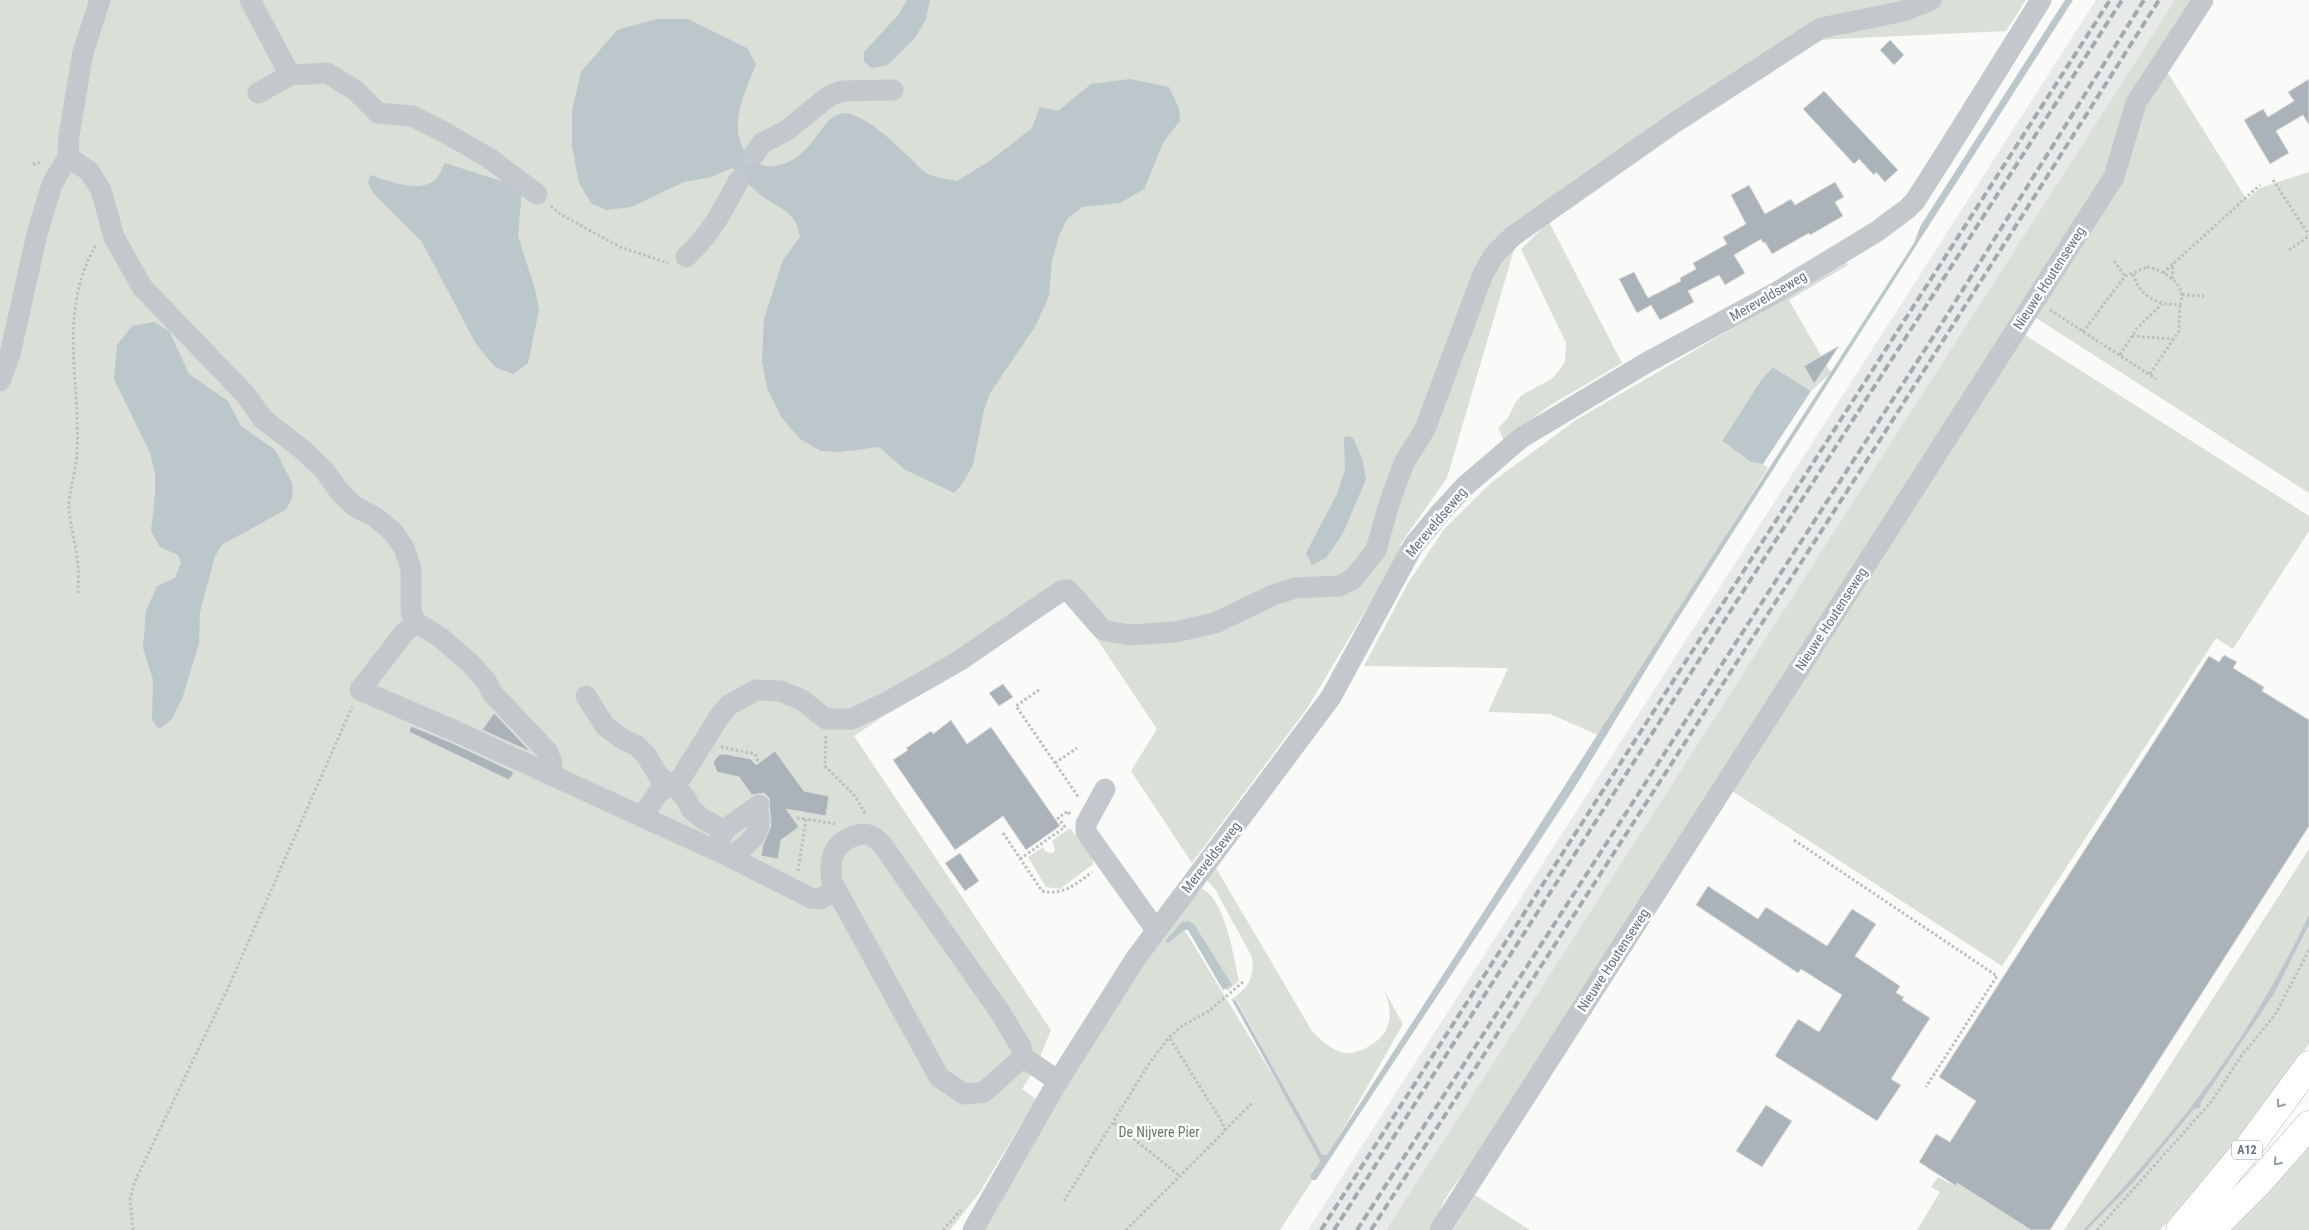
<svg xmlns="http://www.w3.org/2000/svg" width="2309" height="1230" viewBox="0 0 2309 1230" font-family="'Roboto Condensed',sans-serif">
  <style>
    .built { fill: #e8e9e9 }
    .green { fill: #dadfd7 }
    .water { fill: #bbc7cb }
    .building { fill: #aab3b9; stroke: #dcdcda }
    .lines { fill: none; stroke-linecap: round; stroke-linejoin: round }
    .highway-casing { stroke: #b4b9bd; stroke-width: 29 }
    .path { stroke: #bbbfc2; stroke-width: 3; stroke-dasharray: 2.5 2.5; stroke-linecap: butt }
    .minor { stroke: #c3c8cc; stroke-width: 21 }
    .highway { stroke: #fff; stroke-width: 28 }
    .rail { stroke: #a2aab0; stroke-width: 4; stroke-dasharray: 8 4; stroke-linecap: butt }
    .oneway { stroke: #939fa8 }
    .labels { text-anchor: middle; stroke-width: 5; stroke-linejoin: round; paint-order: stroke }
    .shield { fill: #fff; stroke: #939fa8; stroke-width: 1 }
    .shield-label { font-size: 12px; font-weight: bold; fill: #657683 }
    .street-label { font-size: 14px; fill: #657683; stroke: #fff }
    .park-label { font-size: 14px; fill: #687a64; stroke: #fff }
  </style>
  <rect width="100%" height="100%" fill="#fafaf8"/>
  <polygon class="built" points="2096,0 2175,0 1386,1230 1308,1230"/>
  <g class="green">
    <polygon points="0,0 2026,0 2006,31 1815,40 1518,236 1447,478 1399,546 1405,544 1308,707 1192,863 1131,771 1157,729 1067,594 854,736 1051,1030 1036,1067 1022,1089 1036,1099 980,1192 950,1230 0,1230"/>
    <path d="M 2175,0 L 2195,0 L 2116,157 L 1477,1160 C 1468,1166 1444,1197 1441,1208 C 1439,1217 1438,1222 1433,1230 L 1386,1230 Z"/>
    <polygon points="2166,70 2247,200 2260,188 2309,172 2309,493 2033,316"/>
    <polygon points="1549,222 1622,363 1549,406 1504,440 1498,428 1508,418 1515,403 1522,395 1553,378 1565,362 1566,343 1521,249"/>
    <polygon points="1846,262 1848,265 1789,300 1831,373 1811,391 1773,367 1762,379 1722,441 1751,462 1763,464 1768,468 1600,736 1550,714 1488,712 1508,668 1364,666 1408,583 1445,528 1492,482 1576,420"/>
    <polygon points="2022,333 2309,516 2309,531 2233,649 2216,638 2002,966 1732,791"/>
    <polygon points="1070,828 1092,857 1093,864 1060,889 1046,887 1028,857 1043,847 1046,852 1053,853 1055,849 1052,841"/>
    <path d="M 2309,849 C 2309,870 2309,894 2309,914 C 2307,927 2286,962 2279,975 C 2226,1070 2159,1154 2083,1230 L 2064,1230 Z"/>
    <path d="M 1216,868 L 1312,1031 C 1321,1040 1332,1051 1345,1053 C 1350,1054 1359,1051 1364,1049 C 1391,1036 1395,1016 1384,990 L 1403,1024 L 1325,1161 L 1280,1230 L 980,1230 L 1073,1066 L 1197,887 C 1225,892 1234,959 1239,981 L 1227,991 L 1225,988 L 1231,984 L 1194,924 L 1186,921 L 1181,924 L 1317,1148 L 1236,999 L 1233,1002 L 1231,1000 C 1248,987 1255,979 1252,957 L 1215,889 L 1207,880 Z"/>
    <polygon points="2309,925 2309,1044 2277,1090 2209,1175 2160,1230 2087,1230 2135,1181 2194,1109 2200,1108 2200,1102 2274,994"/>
    <polygon points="2309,1147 2309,1230 2232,1230"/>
    <polygon points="1938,1177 1955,1186 1957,1183 2031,1230 1917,1230 1940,1192 1931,1187"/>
    <polygon points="1475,1195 1530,1230 1453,1230"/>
  </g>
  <g class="water">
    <polygon points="907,0 930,0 926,19 915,38 888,65 872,68 864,62 864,52 898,15"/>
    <polygon points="2065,0 2073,0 1661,645 1575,787 1316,1180 1312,1180 1310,1176 1320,1162 1319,1158 1233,1002 1235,999 1322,1155 1327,1155 1914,243 1921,225"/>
    <path d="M 657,19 L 688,19 L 747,48 L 756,64 C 747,88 729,122 743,148 C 758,177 789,168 808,147 C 819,136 830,108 850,114 C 874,122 893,142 911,159 C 916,163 922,171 928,174 C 936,178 949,179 957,181 L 991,160 L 1032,128 L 1040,107 L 1058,111 L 1091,84 L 1130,79 L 1169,87 L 1179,108 L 1180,121 L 1164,141 L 1144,189 L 1120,203 L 1082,207 L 1068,218 L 1059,236 L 1052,261 L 1049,296 L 1035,327 L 990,393 L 984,410 L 973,465 L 962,484 L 954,493 L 904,469 L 879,447 L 840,452 L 821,451 L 800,439 L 782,418 L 767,388 L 762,362 L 764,319 L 783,260 L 800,237 C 796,208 777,209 758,193 C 749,185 741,176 732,168 L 711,177 L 684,182 L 631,207 L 606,210 L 592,204 L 579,183 L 572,146 L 572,111 L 581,72 L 617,30 Z"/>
    <path d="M 445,163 L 522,188 L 518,236 L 535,289 L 539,310 L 528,363 L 513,374 L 495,367 L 476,344 L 422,242 L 373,193 L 368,183 L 370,175 C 387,180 418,194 435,180 C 439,176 442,168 445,163 Z"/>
    <polygon points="154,322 169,331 189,374 228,401 241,426 275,450 293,485 292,499 285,510 223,544 215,556 200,612 199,644 182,699 171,720 159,729 152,720 153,680 143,648 146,611 157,586 175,578 181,563 178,555 160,547 151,531 155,494 155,473 150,453 114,379 117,345 132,326"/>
    <polygon points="1773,367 1811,391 1763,464 1751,462 1722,441 1762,379"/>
    <polygon points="1349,436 1353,438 1362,458 1366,479 1343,533 1326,558 1312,565 1306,553 1337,494 1345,470 1344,438"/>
    <path d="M 2309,915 L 2309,925 L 2274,994 L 2201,1102 L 2200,1108 L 2194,1109 L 2135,1181 L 2087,1230 L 2083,1230 C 2177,1134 2251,1037 2309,915 Z"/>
    <polygon points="1188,921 1194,924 1232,985 1223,990 1188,930 1184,930 1168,943 1165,941 1182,922"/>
  </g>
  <g class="building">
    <polygon points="1890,40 1904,55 1894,65 1880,50"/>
    <polygon points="2309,79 2309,125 2303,115 2276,131 2289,153 2270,164 2244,120 2263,109 2268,117 2294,101 2288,92"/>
    <polygon points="1824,91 1898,170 1885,182 1876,172 1874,175 1859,159 1854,164 1803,109"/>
    <polygon points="1835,182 1844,197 1835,202 1843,216 1810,235 1809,233 1772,254 1765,242 1763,243 1761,239 1734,255 1745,273 1725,285 1719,275 1688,291 1694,302 1660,320 1651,305 1637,313 1619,279 1634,272 1648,298 1681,281 1680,278 1696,269 1693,263 1727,244 1723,237 1746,224 1731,195 1749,185 1765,214 1791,199 1795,205"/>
    <polygon points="1839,346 1814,384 1804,366"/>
    <polygon points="2224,655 2237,662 2233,668 2264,687 2262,691 2309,720 2309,826 2050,1230 2031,1230 1957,1183 1956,1186 1919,1162 1936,1134 1950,1142 1976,1101 1939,1077 2209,656 2219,662"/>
    <polygon points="1003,684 1013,697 999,706 989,693"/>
    <polygon points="494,713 531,752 482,730"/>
    <polygon points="951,720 967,744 991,727 1060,826 1026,850 1003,816 955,850 893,760 908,750 906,748 931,731 933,734"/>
    <polygon points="411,726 450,742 514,772 509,780 409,732"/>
    <polygon points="775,751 804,791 829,796 826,816 786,809 799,827 781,840 778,859 761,856 763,845 771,826 769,798 764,793 752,795 739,777 717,772 713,762 720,754 725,754 751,759 756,765"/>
    <polygon points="960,853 979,881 965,891 945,863"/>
    <polygon points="1708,886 1758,919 1766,907 1827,946 1852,909 1876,924 1855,956 1900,986 1896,993 1904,997 1902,1000 1930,1018 1891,1079 1901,1085 1877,1121 1775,1056 1798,1019 1819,1032 1842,995 1801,969 1798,973 1696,905"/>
    <polygon points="1766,1105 1792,1121 1762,1167 1736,1151"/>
  </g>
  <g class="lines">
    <defs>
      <g id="highway">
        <polyline points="2180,1230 2248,1148 2309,1065"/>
        <polyline points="2211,1230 2259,1182 2309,1125"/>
      </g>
    </defs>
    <use href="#highway" class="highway-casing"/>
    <g class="path">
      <polyline points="33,164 42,162"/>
      <polyline points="2273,180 2309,235"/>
      <polyline points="551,206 560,214 620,247 668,263"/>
      <polyline points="2289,250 2309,236"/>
      <polyline points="2114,261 2125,276"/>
      <path d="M 2147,267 C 2163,269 2189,286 2180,304 C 2159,307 2138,295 2133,273 Z"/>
      <polyline points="2163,273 2260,185"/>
      <polyline points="2172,279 2173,263"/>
      <polyline points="2182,295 2204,296"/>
      <polyline points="2050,310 2156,379"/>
      <polyline points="2083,332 2125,276 2133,273"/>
      <polyline points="2132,336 2174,339"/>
      <polyline points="2120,355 2137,328 2162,304"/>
      <polyline points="2150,374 2179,331 2180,304"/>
      <path d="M 78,593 C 78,585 79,575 78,567 C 77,548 71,530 69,510 C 68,492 76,473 77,454 C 81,383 57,311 96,245"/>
      <polyline points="1039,690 1016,706 1079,798"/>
      <polyline points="826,736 825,766 854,795 866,815"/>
      <polyline points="721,747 755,754 759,763"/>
      <polyline points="1055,763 1077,748"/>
      <polyline points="797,818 806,819"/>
      <path d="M 1003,833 L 1042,891 C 1063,896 1076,884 1092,872"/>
      <polyline points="1794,840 1997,976 1926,1087"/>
      <polyline points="1020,859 1065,827 1058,818 1068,811 1070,815"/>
      <polyline points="798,871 806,819 835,824"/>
      <polyline points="1114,1123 1180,1176"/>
      <polyline points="1225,1130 1252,1103"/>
      <polyline points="1064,1201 1149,1064 1169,1037 1182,1026 1209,1011 1243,982"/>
      <polyline points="133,1230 130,1199 135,1181 228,988 352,707"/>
      <polyline points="943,1230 961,1210"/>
      <polyline points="1126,1230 1225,1131 1222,1122 1169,1037"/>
      <polyline points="2097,1230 2211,1102 2242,1055 2275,1015 2309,950"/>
    </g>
    <g class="minor">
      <polyline points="250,0 290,75"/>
      <polyline points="258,93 290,75 327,73 355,90 378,113 412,116 444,132 489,158 537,194"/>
      <polyline points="753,156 762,143 786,131 829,96 842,91 893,90"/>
      <polyline points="68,157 89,171 101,190 114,237 142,287 245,394 263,419 303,450 324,470 339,491 354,506 375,517 393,532 404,548 411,568 411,612 416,622 441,638 470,663 486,681 493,694 547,751 552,763 550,775"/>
      <path d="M 686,257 C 711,234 723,210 739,180"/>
      <polyline points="0,381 10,354 37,234 52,184 68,157 69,136 83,52 100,0"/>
      <polyline points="416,622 404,633 360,690 455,731 728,856 811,898 820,899 836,890"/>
      <polyline points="586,696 605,726 624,740 636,745 646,755 660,778 673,785 685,797 691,809 703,819 724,830"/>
      <polyline points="1105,789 1086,824 1086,832 1156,930"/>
      <polyline points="642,817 658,793 681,778 719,717 729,705 756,690 780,691 802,700 826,719 852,719 887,702 959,661 1061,591 1068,590 1103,630 1130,635 1175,632 1215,623 1273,595 1295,588 1339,586 1353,579 1376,550 1389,504 1404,463 1425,429 1483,274 1494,255 1513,236 1674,123 1821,28 1904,11 1931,0"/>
      <polyline points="719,843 724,830 759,805"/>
      <path d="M 731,857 C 748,844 767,832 756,807"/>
      <path d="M 1023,1057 L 984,1092 L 964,1094 L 939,1077 L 832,882 C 829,860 831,845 854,836 C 861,833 870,834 876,839 C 883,843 888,853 893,860 L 1000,1012 L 1021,1047 L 1023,1057 L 1058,1081"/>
      <polyline points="973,1230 1058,1081 1136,958 1331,697 1413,546 1441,512 1464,487 1521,438 1646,363 1777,292 1876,232 1907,209 1915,201 1945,154 2041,0"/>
      <polyline points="1440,1230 2114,177 2136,103 2203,0"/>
    </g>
    <use href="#highway" class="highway"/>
    <g class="rail">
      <polyline points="1321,1230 2110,0"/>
      <polyline points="1334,1230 2122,0"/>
      <polyline points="1357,1230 1937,331 2144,0"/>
      <polyline points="1371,1230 1880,440 2159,0"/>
    </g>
  </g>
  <defs><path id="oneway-chevron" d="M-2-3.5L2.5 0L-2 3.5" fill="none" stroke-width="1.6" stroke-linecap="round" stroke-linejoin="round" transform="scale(1.25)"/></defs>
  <g class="oneway">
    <use href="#oneway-chevron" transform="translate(2280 1104) rotate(126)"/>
    <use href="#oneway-chevron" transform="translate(2277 1162) rotate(131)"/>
  </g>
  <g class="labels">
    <rect class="shield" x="2232" y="1140.5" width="30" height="19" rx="4"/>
    <g class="shield-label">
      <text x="2247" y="1154">A12</text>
    </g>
    <g class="street-label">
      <text transform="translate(2049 278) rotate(-57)" y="5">Nieuwe Houtenseweg</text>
      <text transform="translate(1768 296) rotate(-30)" y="5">Mereveldseweg</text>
      <text transform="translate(1436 522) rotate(-50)" y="5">Mereveldseweg</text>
      <text transform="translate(1831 619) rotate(-57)" y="5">Nieuwe Houtenseweg</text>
      <text transform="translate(1211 857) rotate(-52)" y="5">Mereveldseweg</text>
      <text transform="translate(1613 960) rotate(-57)" y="5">Nieuwe Houtenseweg</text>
    </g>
    <g class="park-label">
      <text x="1159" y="1137">De Nijvere Pier</text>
    </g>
  </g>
</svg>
